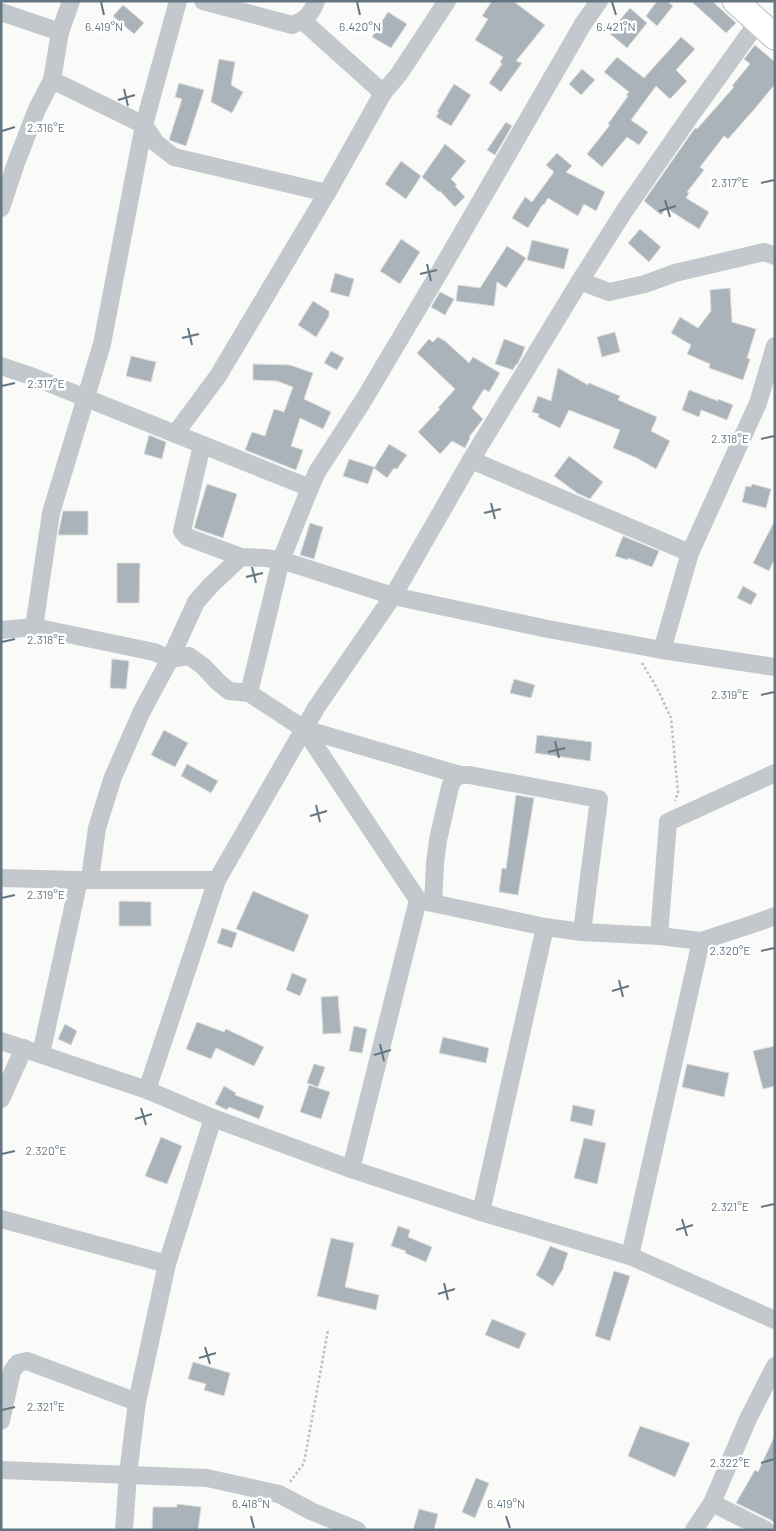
<svg xmlns="http://www.w3.org/2000/svg" width="776" height="1531" viewBox="0 0 776 1531" font-family="Barlow,sans-serif">
  <style>
    .building { fill: #aab3b9; stroke: #dcdcda }
    .lines { fill: none; stroke-linecap: round; stroke-linejoin: round }
    .secondary-casing { stroke: #b3babf; stroke-width: 27 }
    .path { stroke: #bbbfc2; stroke-width: 2.5; stroke-dasharray: 2.5 2.5; stroke-linecap: butt }
    .street { stroke: #c3c8cc; stroke-width: 18 }
    .secondary { stroke: #fff; stroke-width: 25 }
    .ticks { fill: none; stroke: #657683; stroke-width: 2 }
    .ticks-label { font-size: 12px; text-anchor: middle; fill: #657683; stroke: #fff; stroke-width: 5; stroke-linejoin: round; paint-order: stroke }
  </style>
  <rect width="100%" height="100%" fill="#fafaf8"/>
  <g class="building">
    <polygon points="492,1 513,1 545,25 516,61 522,63 501,92 489,83 502,64 500,62 503,57 475,40 488,19 482,16"/>
    <polygon points="657,1 667,1 673,6 657,26 646,16"/>
    <polygon points="691,1 712,1 736,23 726,33"/>
    <polygon points="123,5 144,23 134,34 113,16"/>
    <polygon points="630,8 647,23 627,48 609,33"/>
    <polygon points="388,12 407,24 391,48 372,37"/>
    <polygon points="681,37 695,49 676,70 687,81 670,99 656,86 631,120 648,132 639,145 627,137 602,167 587,154 610,125 608,124 628,96 626,95 629,92 604,72 617,57 644,78"/>
    <polygon points="755,45 775,62 775,84 757,106 728,139 724,136 700,167 704,170 687,192 689,193 686,198 709,212 699,229 666,208 661,215 644,201 695,128 697,129 734,87 732,86 750,64 744,59"/>
    <polygon points="219,59 235,62 231,85 243,92 232,113 211,102"/>
    <polygon points="582,69 595,80 581,95 569,84"/>
    <polygon points="179,83 204,90 186,146 169,140 182,99 175,97"/>
    <polygon points="454,84 471,95 451,126 436,117 439,112 437,112"/>
    <polygon points="506,122 512,126 495,155 487,150"/>
    <polygon points="445,144 466,161 451,179 457,185 455,186 465,197 455,207 440,191 439,192 422,177"/>
    <polygon points="557,153 572,166 566,172 605,192 596,211 584,204 578,216 548,198 544,205 543,204 528,228 512,218 525,197 532,202 554,172 546,165"/>
    <polygon points="401,161 421,176 406,199 385,184"/>
    <polygon points="640,229 661,247 649,262 628,243"/>
    <polygon points="401,239 420,252 400,284 380,271"/>
    <polygon points="532,240 569,249 564,269 527,260"/>
    <polygon points="507,246 526,258 506,288 497,282 494,306 456,301 458,285 480,288"/>
    <polygon points="335,273 354,279 349,297 330,292"/>
    <polygon points="730,288 732,322 756,329 747,358 750,359 743,380 709,368 710,364 687,354 691,345 671,333 680,317 698,328 711,311 710,290"/>
    <polygon points="440,292 454,299 445,315 431,307"/>
    <polygon points="313,301 329,311 329,316 316,337 298,325"/>
    <polygon points="615,332 620,352 602,357 597,337"/>
    <polygon points="438,337 445,341 469,363 473,357 500,373 489,392 484,389 472,408 483,419 469,437 470,438 465,448 452,441 440,454 418,432 440,409 438,408 455,389 417,353 429,339 433,342"/>
    <polygon points="504,339 525,347 522,355 517,365 516,364 513,370 495,364"/>
    <polygon points="331,351 344,358 337,370 324,363"/>
    <polygon points="131,356 156,362 151,382 126,376"/>
    <polygon points="253,364 290,365 313,373 304,399 331,412 323,429 300,418 291,446 303,450 296,470 245,450 252,432 265,436 274,409 284,412 293,387 277,381 253,380"/>
    <polygon points="558,368 588,385 589,383 620,396 618,400 657,417 651,431 670,441 656,469 637,458 613,448 620,430 569,410 560,428 538,417 539,414 532,412 538,396 551,401"/>
    <polygon points="689,390 718,401 718,399 733,405 727,420 701,410 699,417 682,410"/>
    <polygon points="149,435 166,442 162,459 144,454"/>
    <polygon points="389,444 407,455 397,469 394,468 387,478 374,468"/>
    <polygon points="569,456 603,482 590,499 577,493 554,476"/>
    <polygon points="349,459 374,467 368,484 343,476"/>
    <polygon points="207,484 237,494 223,538 194,528"/>
    <polygon points="752,484 771,489 766,508 742,502 746,486 751,487"/>
    <polygon points="63,511 88,511 88,535 58,535"/>
    <polygon points="775,520 775,558 769,571 753,563"/>
    <polygon points="310,523 323,527 314,559 300,555"/>
    <polygon points="623,536 659,551 652,567 628,558 628,560 615,556"/>
    <polygon points="117,563 140,563 139,603 117,603"/>
    <polygon points="743,586 757,594 751,605 737,598"/>
    <polygon points="112,659 129,661 126,689 110,688"/>
    <polygon points="514,679 535,685 531,698 510,693"/>
    <polygon points="164,730 188,743 175,767 151,755"/>
    <polygon points="537,735 592,742 590,761 535,753"/>
    <polygon points="187,764 218,781 211,793 181,776"/>
    <polygon points="516,795 534,798 518,895 499,892 502,868 506,869"/>
    <polygon points="253,891 309,915 294,952 236,929"/>
    <polygon points="119,901 151,902 151,926 119,926"/>
    <polygon points="222,928 237,933 232,948 217,943"/>
    <polygon points="292,973 307,979 300,996 286,990"/>
    <polygon points="338,996 341,1033 323,1034 321,997"/>
    <polygon points="197,1022 224,1032 226,1029 264,1047 254,1066 216,1048 211,1059 186,1049"/>
    <polygon points="65,1024 77,1031 71,1045 58,1039"/>
    <polygon points="354,1026 367,1029 362,1053 349,1051"/>
    <polygon points="443,1037 489,1048 486,1063 439,1053"/>
    <polygon points="775,1046 775,1086 763,1089 753,1051"/>
    <polygon points="314,1064 325,1067 318,1087 307,1083"/>
    <polygon points="687,1064 729,1073 724,1097 682,1087"/>
    <polygon points="309,1085 330,1092 321,1119 300,1112"/>
    <polygon points="224,1086 236,1093 235,1095 264,1106 259,1119 229,1107 227,1110 215,1104"/>
    <polygon points="573,1105 595,1110 592,1126 570,1121"/>
    <polygon points="161,1137 182,1146 167,1184 145,1176"/>
    <polygon points="584,1138 606,1143 597,1184 574,1178"/>
    <polygon points="398,1226 410,1230 408,1237 432,1247 426,1262 405,1253 406,1251 391,1246"/>
    <polygon points="331,1238 354,1243 345,1287 379,1295 376,1310 317,1296"/>
    <polygon points="550,1246 568,1253 563,1267 564,1267 553,1286 536,1275 542,1264"/>
    <polygon points="614,1271 630,1276 610,1341 595,1336"/>
    <polygon points="492,1319 526,1333 519,1349 485,1335"/>
    <polygon points="193,1362 230,1373 224,1396 204,1390 206,1384 188,1379"/>
    <polygon points="640,1426 690,1443 675,1477 628,1456"/>
    <polygon points="775,1435 775,1524 771,1520 736,1503 755,1470 758,1472"/>
    <polygon points="476,1478 489,1483 475,1518 462,1512"/>
    <polygon points="177,1504 201,1507 198,1530 152,1530 153,1507 177,1507"/>
    <polygon points="419,1509 438,1514 434,1530 413,1530"/>
  </g>
  <g class="lines">
    <defs>
      <polyline id="secondary" points="735,1 775,37"/>
    </defs>
    <use href="#secondary" class="secondary-casing"/>
    <g class="path">
      <polyline points="642,663 657,688 671,718 678,792 675,801"/>
      <polyline points="290,1482 304,1463 328,1330"/>
    </g>
    <g class="street">
      <path d="M 203,1 L 292,25 C 305,20 311,15 316,1"/>
      <polyline points="1,12 60,32"/>
      <polyline points="303,21 383,93"/>
      <polyline points="52,80 144,125 156,143 174,157 327,193"/>
      <polyline points="1,208 16,163 37,109 52,80 60,32 71,1"/>
      <polyline points="580,281 609,292 645,284 675,273 764,252 775,256"/>
      <polyline points="1,366 31,376 310,488"/>
      <polyline points="175,434 218,376 327,193 383,93 399,74 447,1"/>
      <polyline points="202,445 182,531 187,537 241,557 265,558 281,560 393,596 548,629 662,650 775,667"/>
      <polyline points="471,460 690,553"/>
      <polyline points="34,627 51,513 102,344 144,125 178,1"/>
      <polyline points="1,630 34,627 154,652 170,659 189,656 203,666 218,682 229,691 249,693 304,729 316,708 393,596 471,460 580,281 625,210 691,115 758,22"/>
      <polyline points="662,650 690,553 758,403 775,346"/>
      <polyline points="249,693 281,560 310,488 317,472 363,401 439,273 583,24 599,1"/>
      <polyline points="304,729 418,900 545,927 582,932 659,936 701,941 756,923 775,916"/>
      <polyline points="304,729 460,775"/>
      <polyline points="1,878 79,880 217,880"/>
      <polyline points="90,879 97,828 113,777 142,711 170,659 196,602 211,585 241,557"/>
      <polyline points="433,903 435,863 438,840 450,787 453,780 460,775 469,775 599,799 582,932"/>
      <polyline points="659,936 668,822 775,773"/>
      <polyline points="1,1041 147,1090 213,1118 351,1169 481,1212 630,1256 775,1320"/>
      <polyline points="41,1054 79,880"/>
      <polyline points="147,1090 217,880 304,729"/>
      <polyline points="1,1099 24,1048"/>
      <polyline points="351,1169 418,900"/>
      <polyline points="481,1212 545,927"/>
      <polyline points="1,1219 167,1264"/>
      <polyline points="630,1256 701,941"/>
      <polyline points="1,1421 12,1371 18,1363 27,1361 137,1402"/>
      <polyline points="1,1470 207,1478 279,1494 311,1511 357,1530"/>
      <polyline points="712,1503 766,1530"/>
      <polyline points="124,1530 128,1474 137,1402 167,1264 213,1118"/>
      <polyline points="694,1530 712,1503 748,1419 775,1366"/>
    </g>
    <use href="#secondary" class="secondary"/>
  </g>
  <path class="ticks" d="M 101,2 L 104,15M 357,2 L 360,15M 612,2 L 616,15M 124,89 L 128,106M 118,100 L 135,95M 2,131 L 15,127M 761,183 L 774,180M 665,200 L 670,217M 659,211 L 676,206M 427,264 L 431,281M 420,274 L 437,270M 188,328 L 192,345M 182,338 L 199,334M 2,386 L 15,383M 761,439 L 774,436M 491,503 L 495,519M 484,513 L 501,509M 252,567 L 256,583M 246,577 L 263,573M 2,642 L 15,639M 761,695 L 774,692M 555,741 L 559,758M 548,752 L 565,748M 316,805 L 320,822M 310,816 L 327,811M 2,898 L 15,895M 761,951 L 774,948M 619,980 L 623,997M 612,991 L 629,986M 380,1044 L 384,1061M 374,1055 L 391,1050M 141,1108 L 146,1125M 135,1119 L 152,1114M 2,1154 L 15,1151M 761,1207 L 774,1204M 682,1219 L 687,1236M 676,1230 L 693,1225M 444,1283 L 448,1300M 438,1294 L 455,1289M 205,1347 L 210,1364M 199,1358 L 216,1353M 2,1410 L 15,1407M 761,1463 L 774,1459M 251,1516 L 254,1528M 506,1516 L 510,1528"/>
  <g class="ticks-label">
    <text x="104" y="31">6.419°N</text>
    <text x="360" y="31">6.420°N</text>
    <text x="616" y="31">6.421°N</text>
    <text x="46" y="132">2.316°E</text>
    <text x="730" y="187">2.317°E</text>
    <text x="46" y="388">2.317°E</text>
    <text x="730" y="443">2.318°E</text>
    <text x="46" y="644">2.318°E</text>
    <text x="730" y="699">2.319°E</text>
    <text x="46" y="899">2.319°E</text>
    <text x="730" y="955">2.320°E</text>
    <text x="46" y="1155">2.320°E</text>
    <text x="730" y="1211">2.321°E</text>
    <text x="46" y="1411">2.321°E</text>
    <text x="730" y="1467">2.322°E</text>
    <text x="251" y="1508">6.418°N</text>
    <text x="506" y="1508">6.419°N</text>
  </g>
  <rect width="776" height="1531" fill="none" stroke="#657683" stroke-width="5"/>
</svg>
